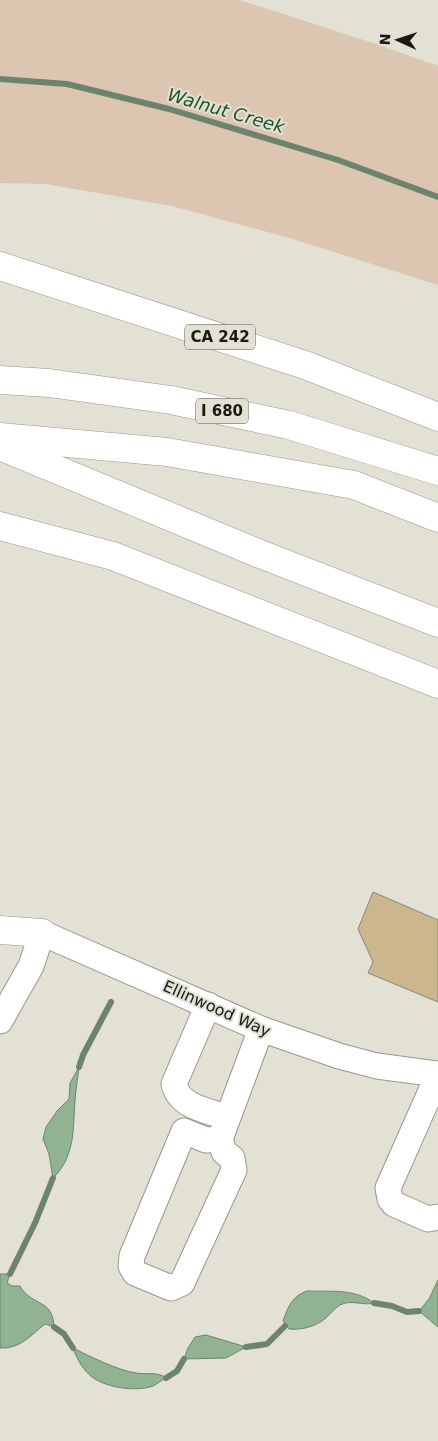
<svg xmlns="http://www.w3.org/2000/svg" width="438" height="1441" viewBox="0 0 438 1441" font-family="'DejaVu Sans',sans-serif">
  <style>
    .green { fill: #dcc5b1 }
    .water { fill: #91b391; stroke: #6d846c }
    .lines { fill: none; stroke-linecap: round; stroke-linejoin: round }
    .stream { stroke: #6d846c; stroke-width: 6 }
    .building { fill: #ccb68d; stroke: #8c867b }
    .minor-casing { stroke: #98978b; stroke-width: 27 }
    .tertiary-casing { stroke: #98978b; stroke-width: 29 }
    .motorway-casing { stroke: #98978b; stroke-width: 29 }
    .minor { stroke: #fff; stroke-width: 25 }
    .tertiary { stroke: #fff; stroke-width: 28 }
    .motorway { stroke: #fff; stroke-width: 28 }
    .labels { text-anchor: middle; stroke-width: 4; stroke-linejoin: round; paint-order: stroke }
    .shield { fill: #e2e1d4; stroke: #55544e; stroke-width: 1 }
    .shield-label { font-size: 15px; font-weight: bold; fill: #191814 }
    .street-label { font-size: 16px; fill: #191814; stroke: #e2e1d4 }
    .water-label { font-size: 18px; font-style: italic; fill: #225325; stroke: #e2e1d4 }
  </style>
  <rect width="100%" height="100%" fill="#e2e1d4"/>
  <polygon class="green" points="0,0 240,0 379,45 438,66 438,285 293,239 172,206 46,184 0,183"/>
  <g class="water">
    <path d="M 79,1067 C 78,1075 77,1083 76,1090 C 72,1122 78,1154 53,1178 L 49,1154 L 43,1139 L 46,1127 L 57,1111 L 69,1099 L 70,1083 Z"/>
    <path d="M 0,1274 L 10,1274 L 7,1283 L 12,1286 L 20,1286 C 32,1307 53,1298 54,1327 L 45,1324 C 30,1336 20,1349 0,1348 Z"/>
    <polygon points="438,1280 438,1327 419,1311 429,1299"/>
    <path d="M 307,1291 C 331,1292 354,1288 374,1303 C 362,1306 352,1299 340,1305 C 335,1308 330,1314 326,1318 C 315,1327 302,1330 289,1329 L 283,1321 C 288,1307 292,1296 307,1291 Z"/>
    <polygon points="206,1335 246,1347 226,1358 184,1359 188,1348 195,1337"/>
    <path d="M 73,1348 C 91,1357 117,1370 136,1373 C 147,1375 157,1371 166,1378 C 162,1380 157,1384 153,1386 C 136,1392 107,1388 92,1377 C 83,1370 77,1359 73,1348 Z"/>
  </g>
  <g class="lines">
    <g class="stream">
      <polyline points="0,79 67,84 169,109 338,160 438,197"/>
      <polyline points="79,1067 83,1055 111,1002"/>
      <polyline points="10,1274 35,1223 53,1178"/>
      <polyline points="374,1303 392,1306 407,1312 419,1311"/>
      <polyline points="54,1327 64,1334 73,1348"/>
      <polyline points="246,1347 267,1344 285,1326"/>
      <polyline points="166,1378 177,1371 184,1359"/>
    </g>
  </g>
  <polygon class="building" points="373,892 438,920 438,1002 368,973 373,962 358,929"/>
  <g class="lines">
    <defs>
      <g id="minor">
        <path d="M 208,1005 L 174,1084 C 179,1107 208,1111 227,1117"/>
        <polyline points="0,1021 31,966 42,933 261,1029 339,1056 377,1066 438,1074"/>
        <polyline points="438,1075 388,1188 390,1199 394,1204 428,1219 438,1217"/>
        <polyline points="220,1139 206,1140 184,1131 132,1256 131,1266 135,1273 171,1288 182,1283 234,1170 232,1158 224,1152 220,1139 261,1029"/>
      </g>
      <polyline id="tertiary" points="0,930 42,933"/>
      <g id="motorway">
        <polyline points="0,266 305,365 438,417"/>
        <polyline points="0,380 49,383 171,400 289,425 438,471"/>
        <polyline points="0,437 167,452 354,485 438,518"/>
        <polyline points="0,446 260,554 438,623"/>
        <polyline points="0,526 113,556 438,684"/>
      </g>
    </defs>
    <use href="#minor" class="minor-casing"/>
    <use href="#tertiary" class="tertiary-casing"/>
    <use href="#motorway" class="motorway-casing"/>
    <use href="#minor" class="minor"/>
    <use href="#tertiary" class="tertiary"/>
    <use href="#motorway" class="motorway"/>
  </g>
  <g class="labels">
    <g class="shield">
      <rect x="185" y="324.5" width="70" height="25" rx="4"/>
      <rect x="196" y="398.5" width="52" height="25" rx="4"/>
    </g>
    <g class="shield-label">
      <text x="220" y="342">CA 242</text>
      <text x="222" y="416">I 680</text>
    </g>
    <g class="street-label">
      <text transform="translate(217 1008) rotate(24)" y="6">Ellinwood Way</text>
    </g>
    <g class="water-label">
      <text transform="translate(226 111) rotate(16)" y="6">Walnut Creek</text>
    </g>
  </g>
  <g transform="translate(398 40) rotate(273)" stroke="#e2e1d4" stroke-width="4" paint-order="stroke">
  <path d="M0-4L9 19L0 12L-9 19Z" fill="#191814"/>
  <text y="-8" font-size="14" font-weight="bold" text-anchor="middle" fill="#191814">N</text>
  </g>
</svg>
